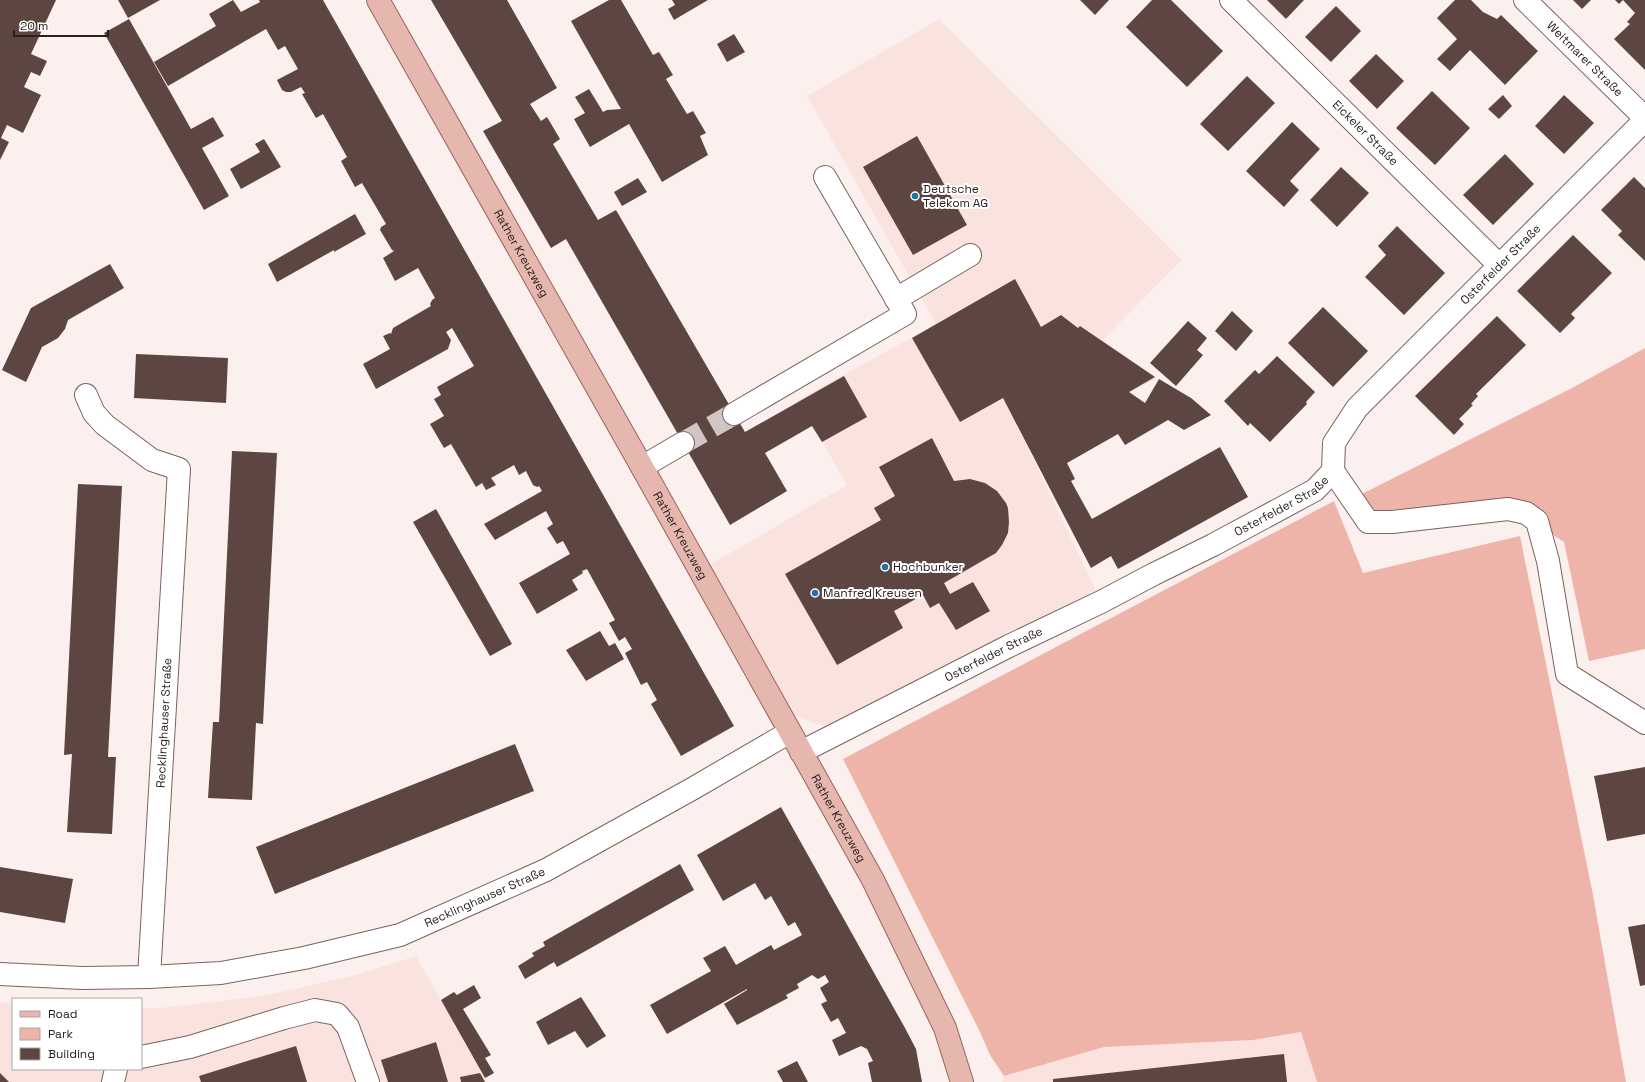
<svg xmlns="http://www.w3.org/2000/svg" width="1645" height="1082" viewBox="0 0 1645 1082" font-family="'Space Grotesk',sans-serif">
  <style>
    .built { fill: #fae3df }
    .green { fill: #efb4a9 }
    .building { fill: #5d4541 }
    .lines { fill: none; stroke-linecap: round; stroke-linejoin: round }
    .minor-tunnel { stroke: #d2c6c4; stroke-width: 22; stroke-dasharray: 22 11; stroke-linecap: butt }
    .minor-casing { stroke: #7b625d; stroke-width: 24 }
    .major-casing { stroke: #99635a; stroke-width: 24 }
    .minor { stroke: #fff; stroke-width: 22 }
    .major { stroke: #e6b7af; stroke-width: 22 }
    .poi-dot { fill: #2074a4; stroke: #fff; stroke-width: 1.5 }
    .labels { text-anchor: middle; stroke-width: 4; stroke-linejoin: round; paint-order: stroke }
    .street-label { font-size: 12px; fill: #2a201e; stroke: #fff }
    .poi-label { font-size: 12px; fill: #2a201e; stroke: #fff; text-anchor: start }
  </style>
  <rect width="100%" height="100%" fill="#fcf0ee"/>
  <g class="built">
    <polygon points="939,19 1182,260 1103,340 1157,378 1028,448 1100,599 831,729 788,713 706,567 847,485 798,400 936,324 807,96"/>
    <polygon points="416,956 487,1082 0,1082 0,1002 13,1004 13,1069 141,1069 141,1008 159,1008 223,1001 272,994 356,975"/>
    <polygon points="1301,1032 1317,1082 1002,1082 1004,1076 1104,1047 1253,1040"/>
  </g>
  <g class="green">
    <polygon points="1645,348 1645,649 1589,661 1564,542 1504,503 1372,511 1360,495 1572,388"/>
    <polygon points="1334,501 1363,573 1520,536 1593,895 1626,1082 1317,1082 1301,1032 1253,1040 1104,1047 1004,1076 990,1055 980,1032 843,759"/>
  </g>
  <g class="building">
    <polygon points="0,0 56,0 31,54 47,61 40,76 31,72 24,87 41,95 23,133 7,125 1,138 9,142 0,160"/>
    <polygon points="118,0 160,0 128,18"/>
    <polygon points="233,0 241,12 260,2 259,0 323,0 734,726 681,756 651,704 657,700 647,682 641,685 625,653 632,649 625,637 619,641 609,623 615,620 587,569 582,571 583,573 572,580 578,590 537,614 519,583 570,554 563,541 557,544 547,528 553,524 546,511 495,540 484,524 542,491 539,486 537,487 533,485 526,471 519,475 514,465 491,478 496,485 486,490 482,483 476,487 451,444 444,448 430,424 444,416 434,399 441,395 437,387 474,366 452,328 446,332 451,340 448,349 376,389 363,364 390,349 383,336 390,333 391,334 393,328 431,306 430,304 432,300 435,298 418,268 395,281 383,258 394,251 392,250 380,230 381,227 386,224 362,183 355,187 341,161 347,157 323,114 316,118 302,94 305,93 301,87 291,92 286,92 282,90 277,80 298,69 285,46 278,50 266,29 168,86 154,62 216,26 209,14"/>
    <polygon points="431,0 507,0 557,88 530,104 541,121 547,117 560,139 553,144 598,220 616,210 745,432 844,376 867,417 822,442 812,426 765,453 787,491 730,525 566,239 551,248 483,131 502,121"/>
    <polygon points="609,0 621,0 653,55 659,52 673,75 666,79 687,114 693,111 706,133 700,136 708,155 662,182 629,124 590,147 574,119 585,113 575,97 589,89 603,112 607,110 621,109 571,21"/>
    <polygon points="672,0 708,0 674,20 668,9 675,5"/>
    <polygon points="1080,0 1109,0 1095,15"/>
    <polygon points="1152,0 1171,0 1223,51 1187,87 1126,27"/>
    <polygon points="1267,0 1304,0 1286,19"/>
    <polygon points="1455,0 1471,0 1483,12 1497,19 1501,15 1538,51 1505,85 1470,50 1450,71 1437,59 1457,39 1437,18"/>
    <polygon points="1573,0 1591,0 1582,9"/>
    <polygon points="1615,0 1645,0 1645,70 1614,39 1630,24 1627,22 1635,13 1623,0 1619,4"/>
    <polygon points="1336,6 1361,31 1331,62 1305,37"/>
    <polygon points="129,19 191,129 213,117 224,136 202,148 229,196 204,210 104,33"/>
    <polygon points="734,34 745,52 727,62 717,44"/>
    <polygon points="1376,54 1404,81 1377,109 1349,81"/>
    <polygon points="1247,76 1275,103 1228,151 1200,124"/>
    <polygon points="1432,91 1470,128 1435,165 1396,128"/>
    <polygon points="1503,95 1512,106 1499,119 1488,109"/>
    <polygon points="1564,95 1594,123 1564,154 1535,126"/>
    <polygon points="1292,122 1320,149 1290,181 1299,190 1284,207 1246,171"/>
    <polygon points="917,136 967,225 913,255 863,167"/>
    <polygon points="264,139 281,167 241,189 230,169 260,152 255,144"/>
    <polygon points="1505,154 1534,184 1493,225 1463,195"/>
    <polygon points="1341,167 1369,193 1337,227 1310,200"/>
    <polygon points="1634,177 1645,188 1645,261 1618,235 1622,231 1601,210"/>
    <polygon points="638,178 647,192 622,206 614,192"/>
    <polygon points="355,214 366,234 334,252 334,250 277,282 268,264"/>
    <polygon points="1397,226 1445,273 1404,315 1365,277 1386,255 1378,246"/>
    <polygon points="1573,235 1612,273 1571,314 1575,318 1560,333 1517,291"/>
    <polygon points="110,264 124,288 68,320 65,329 58,338 42,347 26,382 2,370 31,308"/>
    <polygon points="1015,279 1041,327 1061,315 1078,328 1080,326 1155,377 1129,392 1145,403 1159,379 1191,398 1211,415 1184,430 1168,420 1125,445 1118,434 1067,463 1075,479 1071,481 1092,519 1220,447 1248,497 1118,569 1111,556 1091,568 1003,398 960,422 912,338"/>
    <polygon points="1323,307 1368,351 1333,387 1288,343"/>
    <polygon points="1232,311 1253,331 1236,351 1215,331"/>
    <polygon points="1497,316 1526,345 1476,394 1478,396 1471,404 1473,405 1459,419 1464,424 1454,435 1415,396"/>
    <polygon points="1188,321 1207,338 1197,350 1203,355 1176,386 1150,363"/>
    <polygon points="136,354 228,358 226,403 134,398"/>
    <polygon points="1277,356 1315,392 1306,402 1307,404 1270,442 1250,423 1248,426 1224,401 1255,370 1259,374"/>
    <polygon points="932,438 954,481 970,479 985,483 997,491 1006,503 1008,508 1009,522 1008,533 1002,545 996,553 944,583 950,594 973,582 990,611 956,630 939,603 930,608 923,595 894,611 903,628 837,665 785,574 881,520 874,508 895,496 879,467"/>
    <polygon points="232,451 277,453 263,724 256,723 252,800 208,798 213,722 219,722"/>
    <polygon points="78,484 122,486 108,757 116,757 112,834 67,832 72,754 64,755"/>
    <polygon points="436,509 512,644 490,656 413,522"/>
    <polygon points="600,631 609,646 615,643 624,659 586,681 566,650"/>
    <polygon points="515,744 534,791 275,894 256,847"/>
    <polygon points="1645,767 1645,834 1607,841 1594,776"/>
    <polygon points="781,807 905,1028 916,1049 922,1082 872,1082 868,1063 873,1061 867,1049 861,1046 839,1056 832,1040 846,1033 838,1018 831,1022 821,1004 827,1001 820,988 829,982 825,975 818,979 812,975 797,984 799,988 786,995 788,998 737,1025 724,1004 747,990 747,989 667,1034 650,1005 711,971 703,958 725,946 736,965 771,945 774,950 802,935 795,922 788,926 771,896 765,900 755,883 723,901 697,855"/>
    <polygon points="680,864 694,890 557,967 554,962 525,979 518,966 534,956 532,953 545,946 543,942"/>
    <polygon points="0,867 73,879 65,923 0,912"/>
    <polygon points="1645,924 1645,985 1640,986 1628,927"/>
    <polygon points="474,985 481,998 463,1009 491,1055 485,1058 494,1073 485,1078 441,1000 454,992 457,995"/>
    <polygon points="581,997 606,1036 587,1048 575,1031 548,1045 536,1022"/>
    <polygon points="436,1042 448,1082 388,1082 381,1060"/>
    <polygon points="296,1046 307,1082 201,1082 199,1076"/>
    <polygon points="1284,1054 1287,1082 1053,1082 1053,1079"/>
    <polygon points="797,1061 808,1082 783,1082 777,1071"/>
    <polygon points="0,1073 9,1082 0,1082"/>
    <polygon points="480,1073 485,1082 461,1082 460,1077"/>
  </g>
  <g class="lines">
    <polyline class="minor-tunnel" points="683,443 734,414"/>
    <defs>
      <g id="minor">
        <path id="s1" d="M 1231,0 L 1499,265"/>
        <path id="s2" d="M 1525,0 L 1645,118"/>
        <polyline points="896,299 970,255"/>
        <polyline points="86,395 94,413 105,425 152,460 179,469 149,977"/>
        <polyline points="734,414 905,314 825,177"/>
        <polyline points="642,467 683,443"/>
        <polyline points="1333,471 1368,522 1392,522 1508,509 1526,513 1537,521 1548,561 1567,674 1645,723"/>
        <path id="s3" d="M 801,752 L 1009,646 L 1101,602 L 1154,574 L 1213,545 L 1315,490 L 1333,471 L 1334,443 L 1357,408 L 1645,120"/>
        <path id="s4" d="M 0,974 L 82,978 L 149,977 L 221,973 L 304,958 L 400,935 L 546,870 L 692,789 L 790,732"/>
        <polyline points="141,1057 190,1047 284,1018 315,1010 337,1014 348,1027 368,1082"/>
        <polyline points="113,1082 116,1069"/>
      </g>
      <g id="major">
        <path id="s5" d="M 378,0 L 642,467 L 873,880 L 945,1028 L 962,1082"/>
      </g>
    </defs>
    <use href="#minor" class="minor-casing"/>
    <use href="#major" class="major-casing"/>
    <use href="#minor" class="minor"/>
    <use href="#major" class="major"/>
  </g>
  <g class="poi-dot">
    <circle cx="915" cy="196" r="4"/>
    <circle cx="885" cy="567" r="4"/>
    <circle cx="815" cy="593" r="4"/>
  </g>
  <g class="labels">
    <g class="street-label">
      <text dy="4" stroke="none"><textPath href="#s2" startOffset="84">Weitmarer Straße</textPath></text>
      <text dy="4" stroke="none"><textPath href="#s1" startOffset="189">Eickeler Straße</textPath></text>
      <text dy="4" stroke="none"><textPath href="#s5" startOffset="291">Rather Kreuzweg</textPath></text>
      <text dy="4" stroke="none"><textPath href="#s3" startOffset="876">Osterfelder Straße</textPath></text>
      <text dy="4" stroke="none"><textPath href="#s3" startOffset="540">Osterfelder Straße</textPath></text>
      <text dy="4" stroke="none"><textPath href="#s5" startOffset="615">Rather Kreuzweg</textPath></text>
      <text dy="4" stroke="none"><textPath href="#s3" startOffset="216">Osterfelder Straße</textPath></text>
      <text transform="translate(164 723) rotate(-87)" y="4">Recklinghauser Straße</text>
      <text dy="4" stroke="none"><textPath href="#s5" startOffset="939">Rather Kreuzweg</textPath></text>
      <text dy="4" stroke="none"><textPath href="#s4" startOffset="497">Recklinghauser Straße</textPath></text>
    </g>
    <g class="poi-label">
      <text x="923" y="193">Deutsche<tspan x="923" dy="14">Telekom AG</tspan></text>
      <text x="893" y="571">Hochbunker</text>
      <text x="823" y="597">Manfred Kreusen</text>
    </g>
  </g>
  <rect x="12" y="998" width="130" height="72" fill="#ffffff" stroke="#aaa6a5"/>
  <rect x="20" y="1011" width="20" height="6" fill="#e6b7af" stroke="#aaa6a5"/>
  <text x="48" y="1018" font-size="12" fill="#2a201e">Road</text>
  <rect x="20" y="1028" width="20" height="12" fill="#efb4a9" stroke="#aaa6a5"/>
  <text x="48" y="1038" font-size="12" fill="#2a201e">Park</text>
  <rect x="20" y="1048" width="20" height="12" fill="#5d4541" stroke="#aaa6a5"/>
  <text x="48" y="1058" font-size="12" fill="#2a201e">Building</text>
  <path d="M14 30v6h94v-6" fill="none" stroke="#2a201e" stroke-width="2"/>
  <text x="20" y="30" font-size="12" fill="#2a201e" stroke="#ffffff" stroke-width="3" paint-order="stroke">20 m</text>
</svg>
